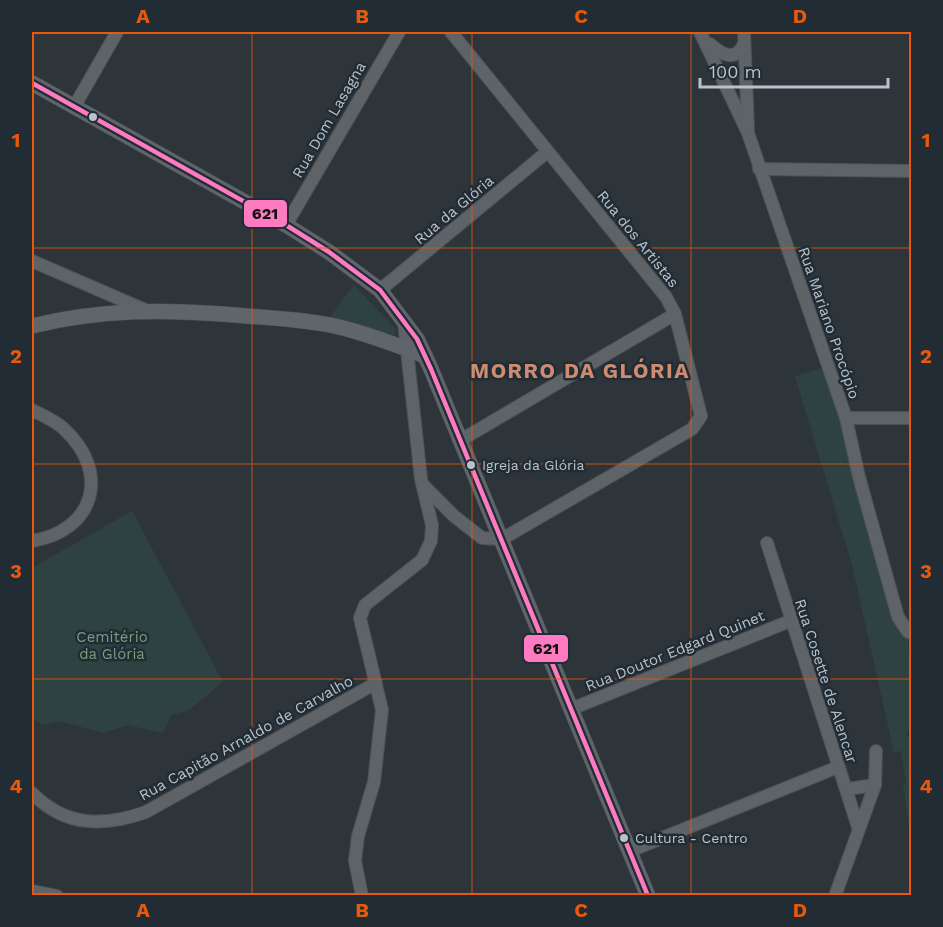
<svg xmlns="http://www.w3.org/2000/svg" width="943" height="927" viewBox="0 0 943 927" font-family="'Work Sans',sans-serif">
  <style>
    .green { fill: #2e4241 }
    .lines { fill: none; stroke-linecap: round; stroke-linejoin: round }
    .minor-casing { stroke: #4c5155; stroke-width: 14 }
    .major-casing { stroke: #4c5257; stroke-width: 16 }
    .minor { stroke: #5e6368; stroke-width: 12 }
    .major { stroke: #5f656a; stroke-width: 15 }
    .bus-1-casing { stroke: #212c35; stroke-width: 9 }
    .bus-1 { stroke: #fe7ac1; stroke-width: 4.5 }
    .grid { fill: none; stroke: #e8590c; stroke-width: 1.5; stroke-opacity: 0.55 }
    .bus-dot { fill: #b9c2ca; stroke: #212c35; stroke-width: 2 }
    .labels { text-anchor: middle; stroke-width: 5; stroke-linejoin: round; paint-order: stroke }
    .bus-label { font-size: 14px; fill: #b9c2ca; stroke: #212c35; text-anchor: start }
    .street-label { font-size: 15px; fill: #b9c2ca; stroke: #212c35 }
    .park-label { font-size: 15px; fill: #799d7d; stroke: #212c35 }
    .district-label { font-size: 21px; font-weight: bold; letter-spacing: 1.5px; fill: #cd8b71; stroke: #212c35 }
    .line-badge { stroke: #212c35; stroke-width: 2 }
    .pale-badge-label { font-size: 16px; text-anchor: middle; font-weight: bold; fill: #111 }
    .neatline { fill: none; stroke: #e8590c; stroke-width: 2 }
    .grid-label { font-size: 20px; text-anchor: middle; font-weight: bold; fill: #e8590c }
  </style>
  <rect width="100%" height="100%" fill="#2e353a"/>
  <g class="green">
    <polygon points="354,285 396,329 395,335 327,321"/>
    <polygon points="827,367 908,632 911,722 906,736 911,736 911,837 903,785 906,783 901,751 894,752 852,565 795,376"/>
    <polygon points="132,511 223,682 189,710 171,715 163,733 128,725 103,733 59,721 43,725 32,718 32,568"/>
  </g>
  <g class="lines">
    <defs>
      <g id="minor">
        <polyline points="700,32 748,133 846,418 859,477 898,617 908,632 912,633"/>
        <polyline points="744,32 748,128"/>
        <path d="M 710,44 C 721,54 735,63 744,44"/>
        <polyline points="74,107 117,32"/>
        <polyline points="759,169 912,171"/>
        <polyline points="286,225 399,32"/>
        <polyline points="32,261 143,309"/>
        <polyline points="380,290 547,152"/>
        <path d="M 32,410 C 42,415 56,421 64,429 C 111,472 95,531 32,541"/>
        <polyline points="846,418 912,418"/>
        <polyline points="461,440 675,314"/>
        <polyline points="422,484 454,516 482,538 502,539 692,429 701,416 675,314 666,297 451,32"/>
        <polyline points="767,543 858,827"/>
        <polyline points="571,709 790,621"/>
        <polyline points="847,789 875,785"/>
        <path d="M 32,793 C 65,827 104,827 146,812 L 376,683"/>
        <polyline points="630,851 838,767"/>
        <polyline points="32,891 57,896"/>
        <polyline points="362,896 355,861 358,836 374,782 382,710 360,618 365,605 422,560 431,541 432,525 421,479 404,322"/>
        <polyline points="835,896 875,785 876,751"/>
      </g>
      <g id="major">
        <polyline points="32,83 286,225 329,252 380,290 417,339 431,369 648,896"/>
        <path d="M 32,326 C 101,309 164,309 235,315 C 269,318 305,319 339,327 C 368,334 397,345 425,356"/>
      </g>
    </defs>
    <use href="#minor" class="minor-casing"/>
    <use href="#major" class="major-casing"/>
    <use href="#minor" class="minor"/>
    <use href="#major" class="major"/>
    <defs>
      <polyline id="bus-1" points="32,83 286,225 329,252 380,290 417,339 431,369 648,896"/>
    </defs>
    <use href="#bus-1" class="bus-1-casing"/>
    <use href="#bus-1" class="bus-1"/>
  </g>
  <path class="grid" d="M 252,32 L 252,896M 472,32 L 472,896M 691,32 L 691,896M 32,248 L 912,248M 32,464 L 912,464M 32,679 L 912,679"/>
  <g class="bus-dot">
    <circle cx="93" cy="117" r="5"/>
    <circle cx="471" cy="465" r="5"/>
    <circle cx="624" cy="838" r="5"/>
  </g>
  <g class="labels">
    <g class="bus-label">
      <text x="482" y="470">Igreja da Glória</text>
      <text x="635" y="843">Cultura - Centro</text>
    </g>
    <g class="street-label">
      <text transform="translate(329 120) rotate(-60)" y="5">Rua Dom Lasagna</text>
      <text transform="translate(454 210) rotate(-40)" y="5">Rua da Glória</text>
      <text transform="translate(638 239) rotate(51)" y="5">Rua dos Artistas</text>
      <text transform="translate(829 323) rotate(71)" y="5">Rua Mariano Procópio</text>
      <text transform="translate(675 651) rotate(-22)" y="5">Rua Doutor Edgard Quinet</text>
      <text transform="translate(826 681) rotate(72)" y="5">Rua Cosette de Alencar</text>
      <text transform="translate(246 738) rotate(-29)" y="5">Rua Capitão Arnaldo de Carvalho</text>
    </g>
    <g class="park-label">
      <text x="112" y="642">Cemitério<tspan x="112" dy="17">da Glória</tspan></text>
    </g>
    <g class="district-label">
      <text x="580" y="378">MORRO DA GLÓRIA</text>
    </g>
  </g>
  <g class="line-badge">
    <rect x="243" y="199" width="45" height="29" rx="6" fill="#fe7ac1"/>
    <rect x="523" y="634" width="46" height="29" rx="6" fill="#fe7ac1"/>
  </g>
  <g class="pale-badge-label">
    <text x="265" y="219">621</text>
    <text x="546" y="654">621</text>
  </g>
  <rect width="943" height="927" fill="none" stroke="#212c35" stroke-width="66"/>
  <path d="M700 78v9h188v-9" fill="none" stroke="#b9c2ca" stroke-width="3"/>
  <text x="709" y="78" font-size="18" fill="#b9c2ca" stroke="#212c35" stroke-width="4.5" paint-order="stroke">100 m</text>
  <rect x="33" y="33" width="877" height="861" class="neatline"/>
  <g class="grid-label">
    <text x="143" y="23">A</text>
    <text x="362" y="23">B</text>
    <text x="581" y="23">C</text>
    <text x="800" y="23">D</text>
    <text x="16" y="147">1</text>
    <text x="926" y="147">1</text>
    <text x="16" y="363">2</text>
    <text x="926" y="363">2</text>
    <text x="16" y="578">3</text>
    <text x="926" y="578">3</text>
    <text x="16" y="793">4</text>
    <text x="926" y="793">4</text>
    <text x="143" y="917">A</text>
    <text x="362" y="917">B</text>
    <text x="581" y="917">C</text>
    <text x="800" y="917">D</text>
  </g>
</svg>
